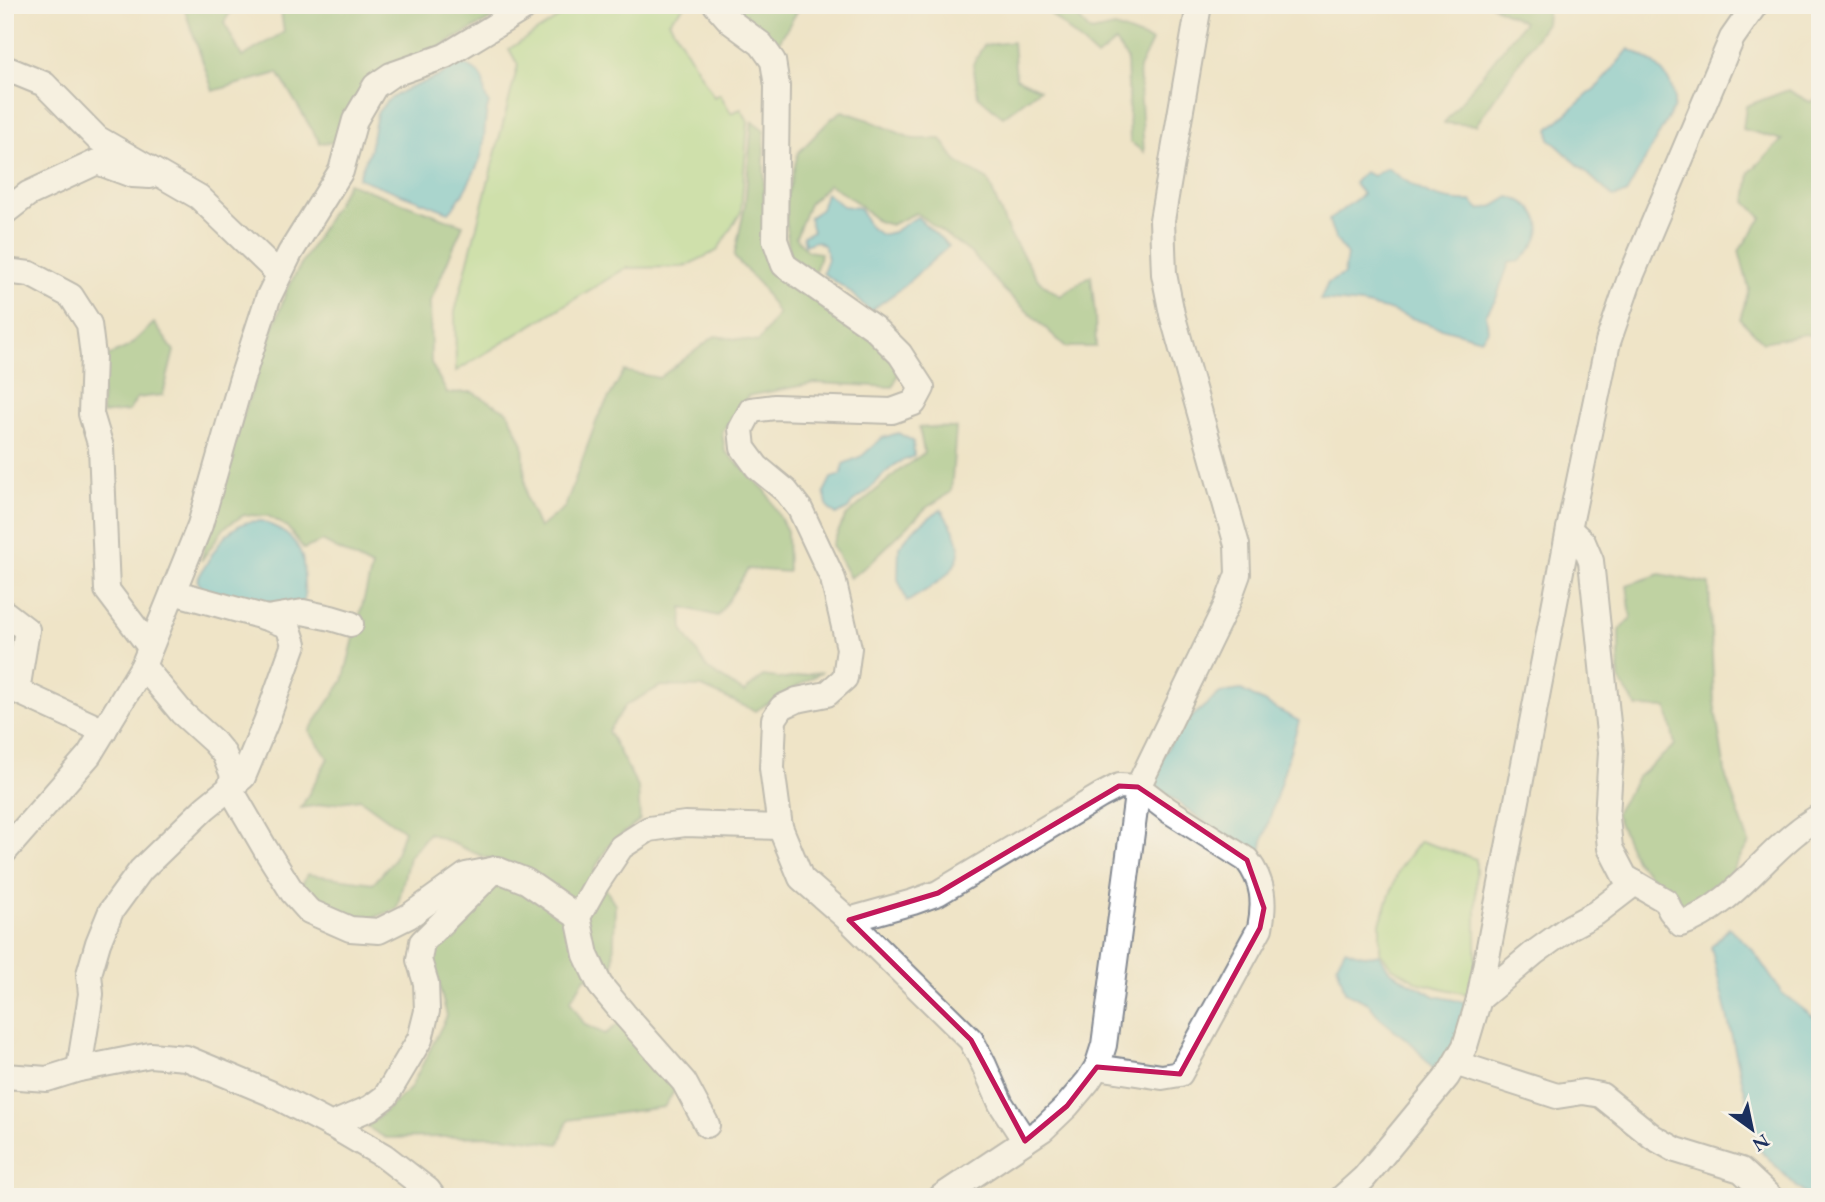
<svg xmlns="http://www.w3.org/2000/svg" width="1825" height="1202" viewBox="0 0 1825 1202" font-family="'EB Garamond',serif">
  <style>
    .green { fill: #a8dc8b; stroke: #628674; stroke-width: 2 }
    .forest { fill: #86bc77; stroke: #50766a; stroke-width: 2 }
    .water { fill: #59c3d6; stroke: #3a799a; stroke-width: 2 }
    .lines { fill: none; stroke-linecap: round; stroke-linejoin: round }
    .minor-casing { stroke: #858a92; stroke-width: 28 }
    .minor { stroke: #fff; stroke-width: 24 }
    .marked { fill: none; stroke: #c2185b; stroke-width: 5; stroke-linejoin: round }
  </style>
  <rect width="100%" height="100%" fill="#f7f3e8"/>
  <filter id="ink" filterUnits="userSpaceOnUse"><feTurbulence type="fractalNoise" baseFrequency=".0143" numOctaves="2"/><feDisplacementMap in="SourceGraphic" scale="14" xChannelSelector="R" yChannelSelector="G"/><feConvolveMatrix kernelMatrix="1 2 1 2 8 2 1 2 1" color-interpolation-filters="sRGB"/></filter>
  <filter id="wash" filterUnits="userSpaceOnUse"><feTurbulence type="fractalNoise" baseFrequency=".00686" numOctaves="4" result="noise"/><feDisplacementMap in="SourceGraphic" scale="28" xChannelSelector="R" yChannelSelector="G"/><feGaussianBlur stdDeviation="1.57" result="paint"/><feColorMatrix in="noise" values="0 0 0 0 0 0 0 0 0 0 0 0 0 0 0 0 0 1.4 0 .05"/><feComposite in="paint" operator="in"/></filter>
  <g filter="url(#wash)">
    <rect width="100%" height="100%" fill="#efe4c7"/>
    <g class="green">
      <polygon points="579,5 586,5 591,10 600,5 686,5 669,21 714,97 720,94 731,113 741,109 748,121 741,212 717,251 683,267 626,268 456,371 455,312 518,65 509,49"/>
      <polygon points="1420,841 1476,859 1476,970 1471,995 1420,983 1392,967 1380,952 1380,923 1399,869"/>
    </g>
    <g class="forest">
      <polygon points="183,5 235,5 224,22 242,57 284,32 280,5 516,5 360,91 336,142 320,143 278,73 213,91"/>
      <polygon points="733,5 801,5 776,47"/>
      <polygon points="1041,5 1066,5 1091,32 1115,27 1152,41 1139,68 1144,152 1130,142 1127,59 1115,42 1097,57"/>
      <polygon points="1491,5 1548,5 1546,23 1476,125 1444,123 1524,22"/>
      <polygon points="1013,42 1016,78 1040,89 1003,117 978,96 973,64 984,45"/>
      <polygon points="1788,90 1810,102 1820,97 1820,340 1806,334 1763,342 1740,319 1749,289 1739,251 1762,218 1746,202 1750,172 1782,140 1743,129 1746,106"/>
      <polygon points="842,111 866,119 913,139 941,139 957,162 988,180 1009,233 1039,281 1060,296 1091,275 1095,314 1096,347 1066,347 1004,290 972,254 916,213 891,225 877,221 856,202 829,184 809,204 796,237 807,251 821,253 814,275 789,255 785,206 798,153 832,118"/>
      <polygon points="752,121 764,130 764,234 771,270 878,344 900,369 893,387 815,383 748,396 722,432 725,451 766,491 787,531 788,572 748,569 718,616 682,607 683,631 708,669 744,692 763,676 785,679 822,672 755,711 702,687 661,686 626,705 608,731 638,787 640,820 609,845 594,870 615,904 613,974 585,978 570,1001 585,1025 605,1034 621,1022 678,1085 664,1107 568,1120 559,1144 503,1136 386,1138 367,1127 410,1089 447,1016 434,966 435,945 482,896 517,866 484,857 429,833 409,857 397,909 370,919 329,914 299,891 307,874 374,883 393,861 404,831 360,799 301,808 328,758 309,731 343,681 372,567 322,541 304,549 287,527 268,516 244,515 225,527 201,561 219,485 287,289 348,183 463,225 430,302 431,363 447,393 472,392 508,412 523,444 526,498 539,528 565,507 598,417 624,371 659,378 715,336 758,342 778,314 761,286 734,257 745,206"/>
      <polygon points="154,323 174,351 163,395 137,398 129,411 102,414 101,359 128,347"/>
      <polygon points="919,427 956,428 951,492 926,508 869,564 850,578 832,545 845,517 897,472 924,453"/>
      <polygon points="1660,574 1709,584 1714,702 1726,777 1749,843 1719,892 1685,911 1635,860 1615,813 1637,778 1675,745 1667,708 1637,707 1619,680 1619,631 1631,618 1627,585"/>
    </g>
    <g class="water">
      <path d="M 1629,49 C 1654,61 1676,76 1674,107 L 1626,194 L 1613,197 L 1550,139 L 1549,129 L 1600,84 Z"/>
      <path d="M 460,64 C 469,66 479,71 483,81 C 486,91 482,94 489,103 C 483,120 486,136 482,153 C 478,168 460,201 449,212 L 358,178 L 370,149 L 377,113 L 387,101 L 403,91 L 435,78 Z"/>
      <path d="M 1387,168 C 1416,188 1434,203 1471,201 L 1480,210 L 1494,206 L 1509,197 C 1534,203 1550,225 1532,248 C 1529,252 1524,258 1520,261 C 1517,262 1512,262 1509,263 L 1496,299 L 1486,314 L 1488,330 L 1481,339 L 1434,326 L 1386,309 L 1361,304 L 1320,300 L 1328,283 L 1344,274 L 1347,255 C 1339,244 1331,234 1329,220 L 1363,194 L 1354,183 L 1364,172 L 1373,176 Z"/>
      <polygon points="826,193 843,206 859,208 870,227 881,235 893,232 917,217 949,246 898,291 870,311 849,291 823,273 828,259 824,245 816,241 805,245 803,236 813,231 809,218 821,209"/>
      <polygon points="898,433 913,441 914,456 897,463 884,474 867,492 853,502 848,509 836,515 828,508 824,492 831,478 841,475 843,464 862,456 882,438"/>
      <path d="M 941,509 C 946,518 954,528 957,538 C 969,570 928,588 907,602 L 898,579 L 899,547 L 914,529 Z"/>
      <path d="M 262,521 C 279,528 297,538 302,557 C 305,569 303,584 305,597 L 303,602 L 261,602 L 202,589 L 197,580 C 209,561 221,531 245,523 C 250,521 257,521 262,521 Z"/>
      <polygon points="1241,690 1299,721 1263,841 1259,861 1154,785 1161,759 1181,726 1220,693"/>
      <polygon points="1729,928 1752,949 1782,993 1820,1022 1820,1197 1807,1197 1761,1151 1741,1076 1711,947"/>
      <path d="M 1345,949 C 1356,953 1367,958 1379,954 L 1389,970 L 1405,980 L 1435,996 L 1464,1002 C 1469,1026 1449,1052 1436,1072 L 1412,1044 L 1380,1018 L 1368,1003 L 1345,992 L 1337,964 Z"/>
    </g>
  </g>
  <g filter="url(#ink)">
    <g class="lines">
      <defs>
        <g id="minor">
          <polyline points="716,5 731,22 761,44 773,61 777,86 775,240 784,265 874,328 900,354 922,388 914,403 892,411 775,407 751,410 741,429 743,448 757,467 786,491 800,509 833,579 849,648 845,678 827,694 797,700 782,707 774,719 772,768 780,827 801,878 849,920 971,1040 984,1065 1001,1104 1025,1141"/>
          <polyline points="5,68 44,84 97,138 199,197 279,274"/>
          <polyline points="5,212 28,194 97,162 132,175 150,176"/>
          <polyline points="5,271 30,274 71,296 89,324 93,356 91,414 101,447 107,590 150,647"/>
          <path d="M 1569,529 L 1583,542 L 1591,561 L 1611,752 L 1607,817 L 1610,848 L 1625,877 L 1666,901 L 1670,910 L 1681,924 C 1728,908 1760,861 1797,832 C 1804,826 1812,821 1820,816"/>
          <polyline points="5,613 27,630 17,691 104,731"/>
          <polyline points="267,618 303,612 331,618 351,624"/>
          <polyline points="143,666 182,713 214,742 224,754 233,775 230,788 266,850 293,893 309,911 350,929 379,931 409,916 466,875 496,869 526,881 578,917"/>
          <polyline points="5,851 89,755 143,666 200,525 241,381 268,298 290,253 341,171 355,120 375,86 391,75 445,56 529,5"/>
          <path d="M 849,920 L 913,902 L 938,893 L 1100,796 L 1119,786 L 1138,787 L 1168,810 L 1247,860 C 1264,882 1265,903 1260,928 L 1180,1074 L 1162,1077 L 1097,1067"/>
          <polyline points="1479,999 1534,953 1570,927 1596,913 1635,883"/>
          <polyline points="1461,1065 1557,1096 1583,1092 1601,1095 1653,1137 1676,1150 1741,1170 1770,1197"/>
          <polyline points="79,1069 91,994 89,974 98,943 111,911 141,870 205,808 243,777 266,722 294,644 288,626 267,618 173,592"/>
          <polyline points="5,1076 47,1079 79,1069 150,1055 186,1058 270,1093 331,1125 384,1156 428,1190 433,1197"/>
          <polyline points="331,1125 370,1108 386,1096 420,1039 427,1011 426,983 419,960 422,942 496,869"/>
          <polyline points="707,1125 684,1082 624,1014 600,985 586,955 578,917 597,883 621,847 649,829 685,824 780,827"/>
          <polyline points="941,1197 1043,1129 1067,1106 1088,1081 1097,1067 1104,1045 1138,787 1227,604 1238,574 1237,545 1172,314 1164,274 1162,220 1199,5"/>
          <polyline points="1343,1197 1364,1178 1447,1077 1465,1046 1479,999 1569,529 1608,342 1629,281 1732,38 1755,5"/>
        </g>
      </defs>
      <use href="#minor" class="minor-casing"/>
      <use href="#minor" class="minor"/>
    </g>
  </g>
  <path d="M0 0H1825V1202H0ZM 1119,786 L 1138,787 L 1247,860 L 1264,908 L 1260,928 L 1180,1074 L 1097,1067 L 1067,1106 L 1025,1141 L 971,1040 L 849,920 L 938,893 Z" fill="#efe4c7" fill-opacity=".55" fill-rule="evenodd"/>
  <path class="marked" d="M 1119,786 L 1138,787 L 1247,860 L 1264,908 L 1260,928 L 1180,1074 L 1097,1067 L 1067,1106 L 1025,1141 L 971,1040 L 849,920 L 938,893 Z"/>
  <rect width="1825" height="1202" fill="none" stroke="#f7f3e8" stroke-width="28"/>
  <g transform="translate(1752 1129) rotate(147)" stroke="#f7f3e8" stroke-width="5" paint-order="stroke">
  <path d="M0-5L12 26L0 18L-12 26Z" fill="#1b2f5e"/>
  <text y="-10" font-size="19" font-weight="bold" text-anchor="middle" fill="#1b2f5e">N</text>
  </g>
</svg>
